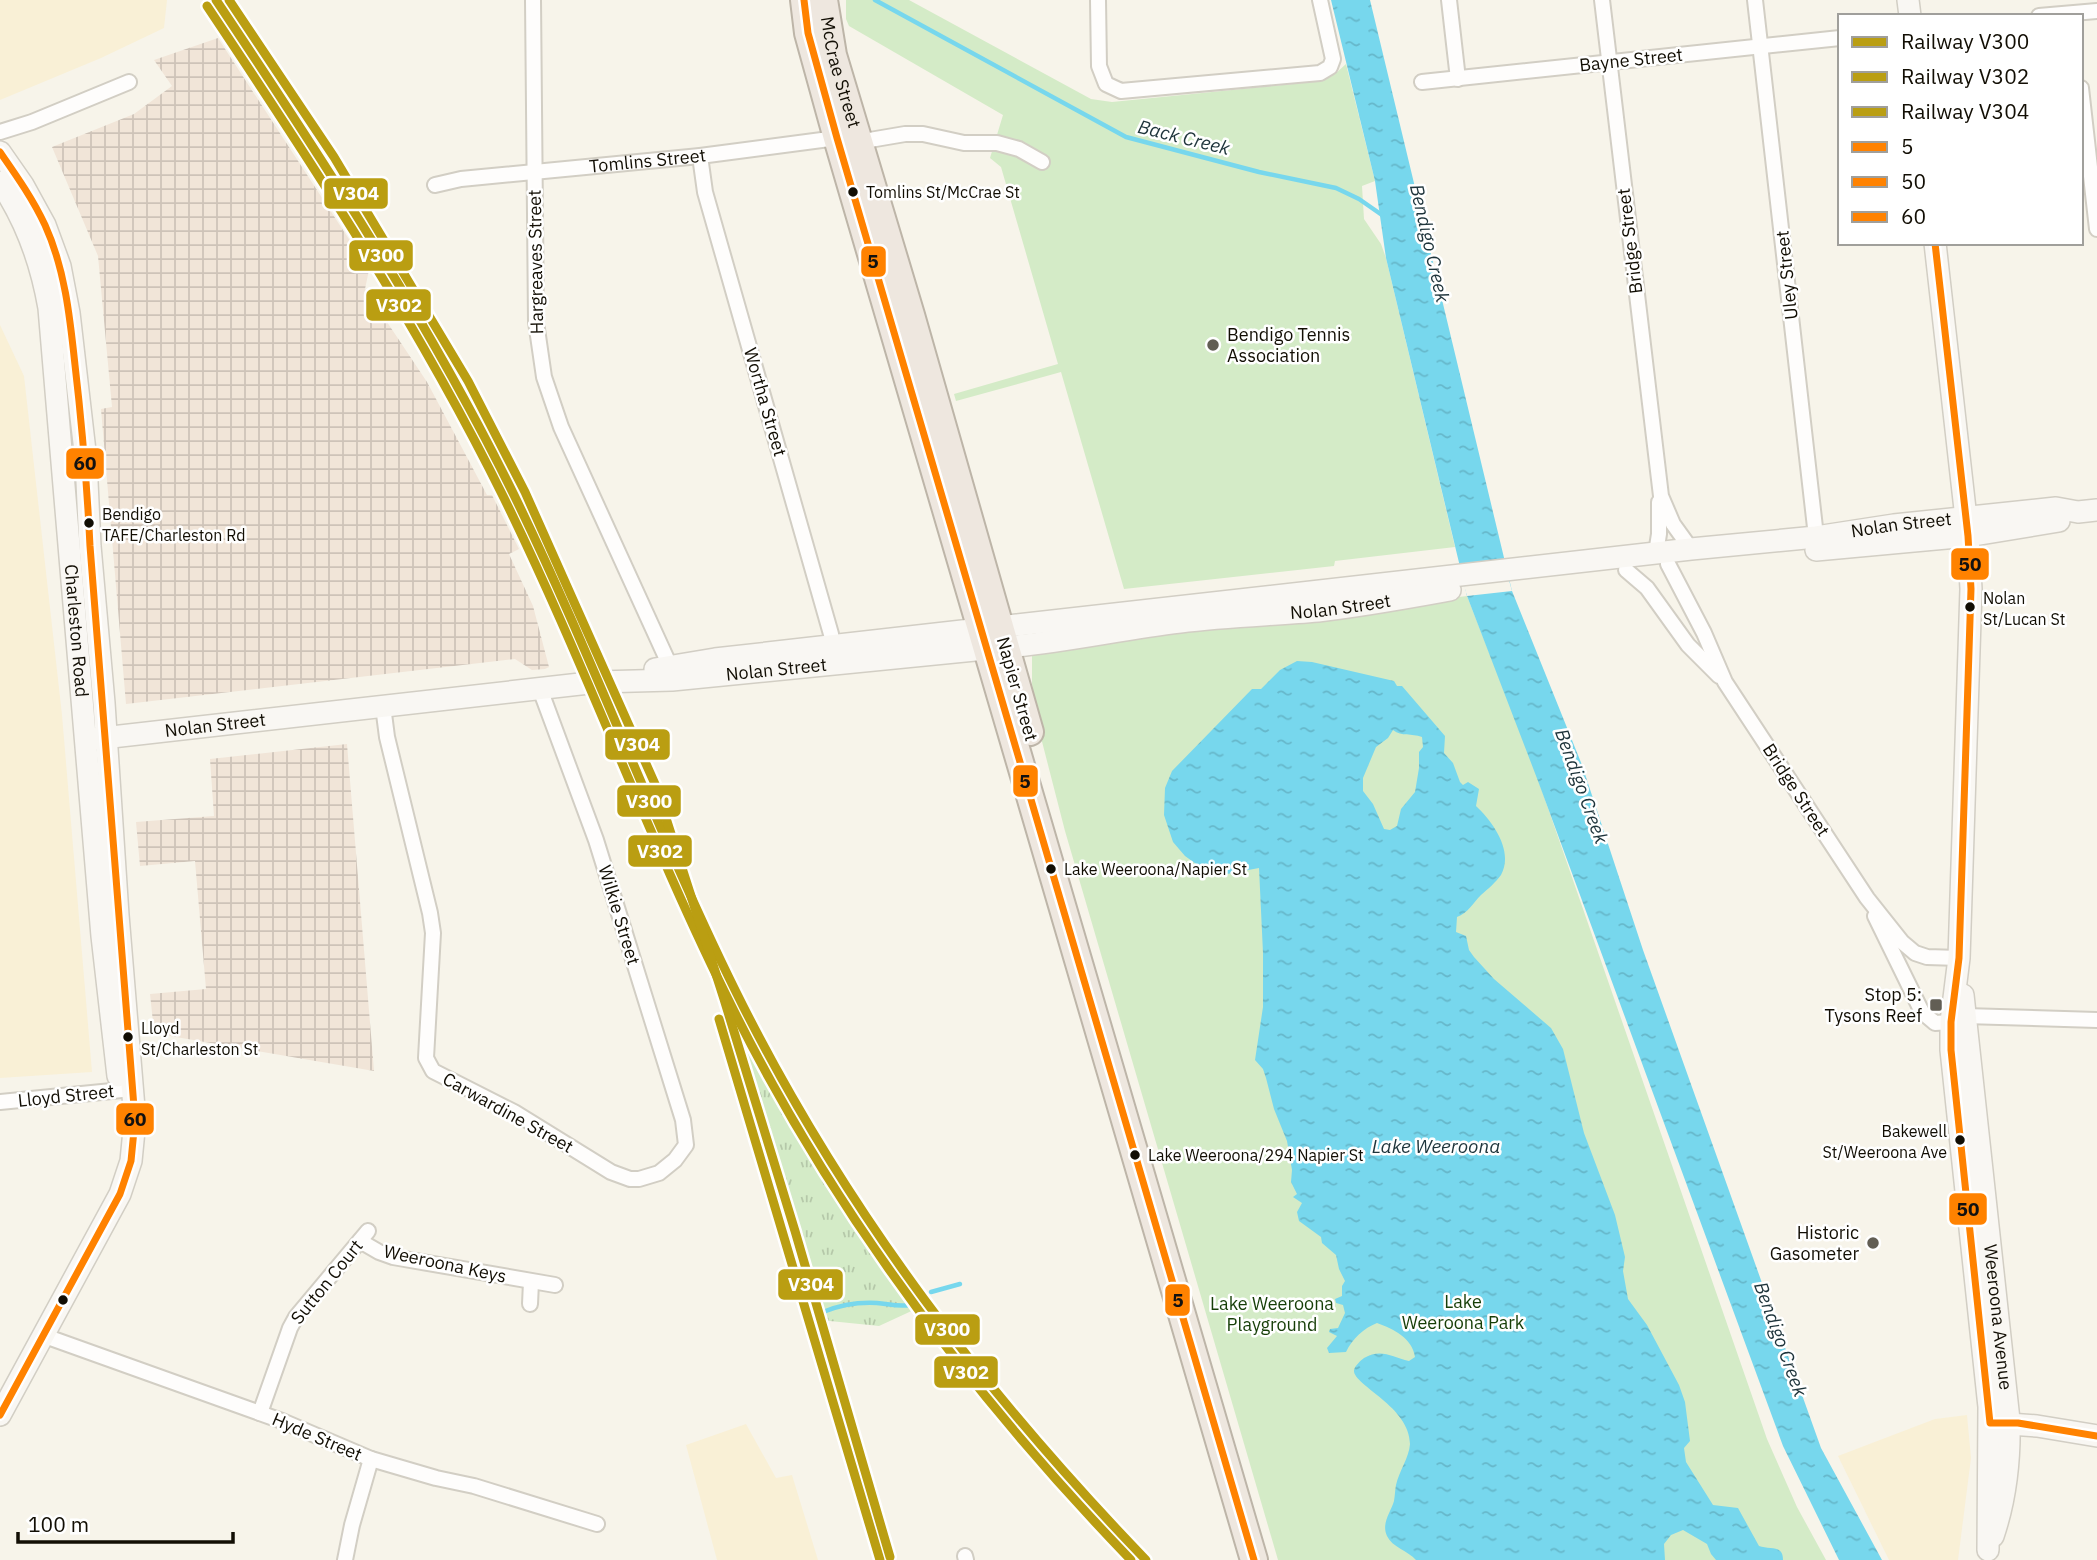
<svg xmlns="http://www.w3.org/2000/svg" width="2097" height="1560" viewBox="0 0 2097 1560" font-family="'IBM Plex Sans',sans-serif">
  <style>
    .built { fill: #f9f0d6 }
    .industrial { fill: url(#industrial-grid) }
    .grass { fill: url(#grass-tufts) }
    .park { fill: #d4ebc7 }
    .water { fill: url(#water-ripples); fill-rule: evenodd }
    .pier { fill: #f7f4ea }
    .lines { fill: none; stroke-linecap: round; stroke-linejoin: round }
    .stream { stroke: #77d7ed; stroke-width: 4.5 }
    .street-casing { stroke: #d2cec4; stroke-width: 18 }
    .secondary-casing { stroke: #d2cec4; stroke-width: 24 }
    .highway-casing { stroke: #bdb5a8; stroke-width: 30 }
    .street { stroke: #fefdfc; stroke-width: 14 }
    .secondary { stroke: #f9f7f3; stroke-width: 21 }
    .highway { stroke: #eee7df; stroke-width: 26 }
    .bus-1-casing { stroke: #fff; stroke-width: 12 }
    .bus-2-casing { stroke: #fff; stroke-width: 12 }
    .bus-3-casing { stroke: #fff; stroke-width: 12 }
    .bus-1 { stroke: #ff8200; stroke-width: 7 }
    .bus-2 { stroke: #ff8200; stroke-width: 7 }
    .bus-3 { stroke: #ff8200; stroke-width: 7 }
    .rail-1-casing { stroke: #fff; stroke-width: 14 }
    .rail-2-casing { stroke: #fff; stroke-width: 14 }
    .rail-3-casing { stroke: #fff; stroke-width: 14 }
    .rail-1 { stroke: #ba9e12; stroke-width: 9 }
    .rail-2 { stroke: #ba9e12; stroke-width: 9 }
    .rail-3 { stroke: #ba9e12; stroke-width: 9 }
    .bus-dot { fill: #120e04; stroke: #fff; stroke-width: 2.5 }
    .poi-dot { fill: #625e54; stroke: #fff; stroke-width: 2.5 }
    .labels { text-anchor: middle; stroke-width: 5; stroke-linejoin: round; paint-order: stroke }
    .bus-label { font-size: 16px; fill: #120e04; stroke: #fff; text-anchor: start }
    .street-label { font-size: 18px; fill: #120e04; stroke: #fff }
    .poi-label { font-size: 18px; fill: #120e04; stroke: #fff; text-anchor: end }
    .park-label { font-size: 18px; fill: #163e07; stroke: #fff }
    .water-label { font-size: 19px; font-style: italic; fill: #1e343b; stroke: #fff }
    .line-badge { stroke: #fff; stroke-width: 2.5 }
    .badge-label { font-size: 19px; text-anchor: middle; font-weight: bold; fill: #fff }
    .pale-badge-label { font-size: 19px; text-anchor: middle; font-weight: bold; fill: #111 }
  </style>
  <defs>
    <pattern id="industrial-grid" width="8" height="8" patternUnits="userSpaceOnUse" patternTransform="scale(1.75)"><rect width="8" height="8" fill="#f1e5d8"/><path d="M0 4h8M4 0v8" fill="none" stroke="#cec3b8"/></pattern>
    <pattern id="grass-tufts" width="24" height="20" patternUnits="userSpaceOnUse" patternTransform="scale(1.75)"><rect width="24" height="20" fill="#d4ebc7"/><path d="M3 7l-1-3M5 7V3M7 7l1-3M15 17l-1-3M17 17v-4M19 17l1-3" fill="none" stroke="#b5c8a9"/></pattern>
    <pattern id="water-ripples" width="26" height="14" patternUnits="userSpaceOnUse" patternTransform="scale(1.75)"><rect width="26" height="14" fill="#77d7ed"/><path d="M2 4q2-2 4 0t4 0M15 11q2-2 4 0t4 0" fill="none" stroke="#66b7ca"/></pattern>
  </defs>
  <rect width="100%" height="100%" fill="#f7f4ea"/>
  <g class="built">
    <polygon points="0,0 167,0 164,28 101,58 0,100"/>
    <polygon points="0,325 24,376 62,715 92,1072 0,1078"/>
    <polygon points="1967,1415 1971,1458 1958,1560 1889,1560 1838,1456 1935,1419"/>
    <polygon points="746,1424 776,1478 792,1475 818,1560 717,1560 686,1445"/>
  </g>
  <g class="industrial">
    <polygon points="218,38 369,270 365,289 427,382 487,495 492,495 519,549 509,554 533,606 549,667 545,669 532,670 515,659 126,704 101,409 112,407 98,256 52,147 134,114 172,86 154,60"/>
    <polygon points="347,744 374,1071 170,1036 153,1022 150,994 206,989 195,861 140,866 136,822 214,816 210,759"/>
  </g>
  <polygon class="grass" points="735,1041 751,1048 804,1146 862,1234 918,1308 879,1326 820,1320 787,1196"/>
  <g class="park">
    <polygon points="846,0 909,0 1091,99 1112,102 1323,81 1335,74 1346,64 1375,181 1362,186 1364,219 1381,244 1386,258 1455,547 1335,561 1334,566 1124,589 1061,372 956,401 954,394 1058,364 1001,167 990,158 1003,115 849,26 846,19"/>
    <polygon points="1467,596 1532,762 1767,1439 1797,1507 1826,1560 1278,1560 1065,831 1038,726 1032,684 1032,652 1036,649"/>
  </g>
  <g class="water">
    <polygon points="1331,0 1370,0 1512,591 1582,765 1643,950 1821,1448 1882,1560 1839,1560 1783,1446 1538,781 1467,596 1386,258 1375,181"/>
    <path d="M 1297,661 L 1312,662 L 1394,681 L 1397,686 L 1402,686 L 1445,736 L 1444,753 L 1453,763 L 1460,782 L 1463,785 L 1468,782 L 1479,789 L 1476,806 C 1493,822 1514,851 1501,875 C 1496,882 1488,889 1481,895 C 1473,903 1468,913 1457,917 L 1456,932 L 1466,936 L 1469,950 L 1474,957 L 1494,979 L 1551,1028 L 1563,1049 L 1584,1133 L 1615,1215 L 1625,1257 L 1623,1271 L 1628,1299 L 1647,1325 L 1679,1385 L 1685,1402 L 1690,1441 L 1684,1448 L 1686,1462 L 1713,1505 L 1738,1508 L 1759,1546 C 1769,1550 1783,1544 1783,1560 L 1716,1560 L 1711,1554 L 1707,1544 L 1683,1530 L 1671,1535 L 1664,1544 L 1665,1560 L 1416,1560 C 1408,1551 1392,1547 1387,1536 C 1381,1523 1391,1512 1394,1501 C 1395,1495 1395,1490 1396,1485 C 1399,1471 1409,1458 1410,1444 C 1410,1406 1352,1385 1354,1370 C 1355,1366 1360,1361 1364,1358 C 1381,1348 1392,1357 1409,1361 L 1415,1357 C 1412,1338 1394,1329 1377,1323 C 1364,1328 1352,1339 1346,1352 L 1329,1353 L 1327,1348 L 1337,1336 L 1329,1332 L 1330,1329 L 1338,1328 L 1345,1313 L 1343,1305 L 1336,1303 L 1335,1299 L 1342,1296 L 1342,1286 L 1345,1281 L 1339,1269 L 1336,1255 L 1322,1243 L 1321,1237 L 1299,1221 L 1297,1212 L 1302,1203 L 1293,1197 L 1297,1194 L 1291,1182 L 1292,1170 L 1287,1141 L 1274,1109 L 1266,1078 L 1263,1069 L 1255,1060 L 1263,1007 L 1263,953 L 1259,868 L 1227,874 L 1212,872 L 1199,866 L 1185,856 L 1173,842 L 1164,815 L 1165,788 L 1172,771 L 1252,689 L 1261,689 L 1280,670 ZM 1393,730 C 1402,737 1411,733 1422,737 L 1423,747 L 1419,752 L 1419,768 L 1415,792 L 1401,809 L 1397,826 L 1390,830 L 1384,829 L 1373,804 L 1363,791 L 1363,778 L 1376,747 L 1388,738 Z"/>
  </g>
  <polygon class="pier" points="1504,562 1512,591 1467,596 1459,568"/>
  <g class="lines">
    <g class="stream">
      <polyline points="875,0 1126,137 1259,172 1336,188 1359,199 1382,215"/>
      <polyline points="931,1292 960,1284"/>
      <path d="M 823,1312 C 840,1305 859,1302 877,1303 C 889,1304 898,1307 910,1305"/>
    </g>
    <defs>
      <g id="street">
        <polyline points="533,0 536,322 544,377 561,427 670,666"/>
        <polyline points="1098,0 1099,66 1106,84 1121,91 1320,73 1330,67 1333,59 1320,0"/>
        <polyline points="1449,0 1458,79"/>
        <polyline points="1602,0 1661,496 1673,524 1691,549"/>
        <polyline points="1755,0 1817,545"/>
        <polyline points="2039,16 2097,11"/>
        <polyline points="1422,82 1840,38"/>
        <polyline points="2081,88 2097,229"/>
        <polyline points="0,132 32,122 129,82"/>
        <polyline points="858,142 905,134 923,134 964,143 997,143 1019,149 1042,162"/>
        <polyline points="700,156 705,192 831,634 833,647"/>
        <path id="s1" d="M 435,185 L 461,179 L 700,156 L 837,138"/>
        <polyline points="1656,553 1659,534 1659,502"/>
        <polyline points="1668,564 1704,633 1725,682 1867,898 1902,942 1915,953 1927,957 1959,958"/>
        <polyline points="1626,570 1647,588 1688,645 1719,676"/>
        <polyline points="383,706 387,737 430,913 433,933 426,1058 433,1071 514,1112 611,1172 630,1179 639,1179 659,1173 675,1160 686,1145 683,1120 596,840 540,689"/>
        <polyline points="1875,916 1922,1012 1935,1023 1951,1022"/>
        <polyline points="1965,1016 2097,1020"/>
        <polyline points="0,1102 132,1089"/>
        <polyline points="360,1241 379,1252 393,1257 555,1285"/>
        <polyline points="530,1304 531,1282"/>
        <polyline points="42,1335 282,1421 371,1459 436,1478 474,1486 597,1524"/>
        <polyline points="260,1413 290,1328 296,1317 368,1231"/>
        <polyline points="965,1556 966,1560"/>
        <polyline points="345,1560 352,1525 371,1459"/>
      </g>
      <g id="secondary">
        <polyline points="1908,0 1910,16"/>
        <polyline points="0,152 23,185 45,225 60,266 69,313 86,460 90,546 104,703 118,915 135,1120 131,1161 120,1194 0,1415"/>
        <path id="s2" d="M 0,182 C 26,220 41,262 49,308 L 102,936 L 118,1076"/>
        <polyline points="1935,243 1968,536 1971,589 1959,958 1951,1022 1951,1050 1989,1407 1988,1550"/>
        <polyline points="1816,550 1968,536 2059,521"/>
        <path id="s3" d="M 999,627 L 1691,549 L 1816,537 L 1894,525 L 2056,508 L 2078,512 L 2097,510"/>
        <path id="s4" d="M 1005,647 C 1064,642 1121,629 1180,622 C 1226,616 1272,615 1318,611 C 1363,606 1406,598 1450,590"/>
        <polyline points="655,669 715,659 980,629"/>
        <path id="s5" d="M 94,739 L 598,682 L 672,680 L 985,649"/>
        <path id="s6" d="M 1963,995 L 2009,1420 C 2010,1460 2006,1498 1993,1536"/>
        <polyline points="1995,1423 2037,1426 2097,1436"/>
      </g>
      <g id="highway">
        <polyline points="804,0 808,33 837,138 1254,1560"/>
        <path id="s7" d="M 824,0 L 833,55 L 911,315 L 1030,732"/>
      </g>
    </defs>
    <use href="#street" class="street-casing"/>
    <use href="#secondary" class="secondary-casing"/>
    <use href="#highway" class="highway-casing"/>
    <use href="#street" class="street"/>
    <use href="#secondary" class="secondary"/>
    <use href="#highway" class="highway"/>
    <defs>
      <polyline id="bus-1" points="804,0 808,33 837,138 1254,1560"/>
      <polyline id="bus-2" points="1935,243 1968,536 1971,589 1959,958 1951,1022 1951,1050 1990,1423 2018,1423 2097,1436"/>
      <path id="bus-3" d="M 0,152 C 16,175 33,199 45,225 C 65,269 70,318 75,365 C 82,425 87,485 90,546 L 135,1120 L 131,1161 L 120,1194 L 0,1415"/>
    </defs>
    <use href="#bus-1" class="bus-1-casing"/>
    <use href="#bus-2" class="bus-2-casing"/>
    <use href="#bus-3" class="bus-3-casing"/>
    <use href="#bus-1" class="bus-1"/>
    <use href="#bus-2" class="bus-2"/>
    <use href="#bus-3" class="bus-3"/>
    <defs>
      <g id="rail-1">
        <path d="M 216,0 C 323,160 429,322 514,495 C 596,663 659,839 743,1006 C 849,1215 984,1392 1146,1560"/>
        <polyline points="719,1019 880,1560"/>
      </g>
      <path id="rail-2" d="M 207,6 C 314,166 419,326 504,498 C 586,665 649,841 732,1007 C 834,1213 972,1395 1131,1560"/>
      <polyline id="rail-3" points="229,0 334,157 468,381 525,492 655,784 724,999 795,1231 890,1557"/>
    </defs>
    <use href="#rail-1" class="rail-1-casing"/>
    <use href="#rail-2" class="rail-2-casing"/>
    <use href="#rail-3" class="rail-3-casing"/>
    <use href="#rail-1" class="rail-1"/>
    <use href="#rail-2" class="rail-2"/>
    <use href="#rail-3" class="rail-3"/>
  </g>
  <g class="bus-dot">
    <circle cx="853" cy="192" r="6"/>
    <circle cx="89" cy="523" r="6"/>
    <circle cx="1970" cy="607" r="6"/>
    <circle cx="1051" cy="869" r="6"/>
    <circle cx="128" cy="1037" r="6"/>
    <circle cx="1960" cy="1140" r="6"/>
    <circle cx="1135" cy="1155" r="6"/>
    <circle cx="63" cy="1300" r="6"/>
  </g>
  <g class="poi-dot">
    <circle cx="1213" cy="345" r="7"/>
    <rect x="1929" y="998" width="14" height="14" rx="3.5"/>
    <circle cx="1873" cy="1243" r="7"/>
  </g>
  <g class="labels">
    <g class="bus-label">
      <text x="866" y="198">Tomlins St/McCrae St</text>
      <text x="102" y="520">Bendigo<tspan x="102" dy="21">TAFE/Charleston Rd</tspan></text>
      <text x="1983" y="604">Nolan<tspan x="1983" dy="21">St/Lucan St</tspan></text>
      <text x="1064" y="875">Lake Weeroona/Napier St</text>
      <text x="141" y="1034">Lloyd<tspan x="141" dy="21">St/Charleston St</tspan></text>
      <text x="1947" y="1137" text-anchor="end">Bakewell<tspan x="1947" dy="21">St/Weeroona Ave</tspan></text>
      <text x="1148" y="1161">Lake Weeroona/294 Napier St</text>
    </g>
    <g class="street-label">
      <text transform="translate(1631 60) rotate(-6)" y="6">Bayne Street</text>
      <text dy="6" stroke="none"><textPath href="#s7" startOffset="74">McCrae Street</textPath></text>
      <text dy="6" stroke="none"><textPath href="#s1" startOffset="214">Tomlins Street</textPath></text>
      <text transform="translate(1630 241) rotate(-97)" y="6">Bridge Street</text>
      <text transform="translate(536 262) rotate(-91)" y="6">Hargreaves Street</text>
      <text transform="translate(1787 275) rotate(-96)" y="6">Uley Street</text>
      <text transform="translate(765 402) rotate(74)" y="6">Wortha Street</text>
      <text dy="6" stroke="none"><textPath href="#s3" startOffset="908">Nolan Street</textPath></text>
      <text dy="6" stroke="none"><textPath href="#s4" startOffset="338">Nolan Street</textPath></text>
      <text dy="6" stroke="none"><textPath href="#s2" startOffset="460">Charleston Road</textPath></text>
      <text dy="6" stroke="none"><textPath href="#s5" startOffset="686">Nolan Street</textPath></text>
      <text transform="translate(1017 689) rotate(74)" y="6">Napier Street</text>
      <text dy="6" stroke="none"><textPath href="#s5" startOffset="122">Nolan Street</textPath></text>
      <text transform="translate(1796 790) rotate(57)" y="6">Bridge Street</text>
      <text transform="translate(619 915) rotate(73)" y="6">Wilkie Street</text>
      <text transform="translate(66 1096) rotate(-6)" y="6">Lloyd Street</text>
      <text transform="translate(508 1113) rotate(29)" y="6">Carwardine Street</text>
      <text transform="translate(445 1264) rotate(12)" y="6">Weeroona Keys</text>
      <text transform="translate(327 1282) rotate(-51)" y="6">Sutton Court</text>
      <text dy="6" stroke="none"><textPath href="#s6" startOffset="324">Weeroona Avenue</textPath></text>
      <text transform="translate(317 1437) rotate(23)" y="6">Hyde Street</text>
    </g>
    <g class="poi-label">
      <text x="1227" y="341" text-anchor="start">Bendigo Tennis<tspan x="1227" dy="21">Association</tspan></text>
      <text x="1922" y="1001">Stop 5:<tspan x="1922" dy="21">Tysons Reef</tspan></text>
      <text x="1859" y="1239">Historic<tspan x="1859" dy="21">Gasometer</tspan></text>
    </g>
    <g class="park-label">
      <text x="1463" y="1308">Lake<tspan x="1463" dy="21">Weeroona Park</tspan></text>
      <text x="1272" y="1310">Lake Weeroona<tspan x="1272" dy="21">Playground</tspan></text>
    </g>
    <g class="water-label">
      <text transform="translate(1184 137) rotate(14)" y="7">Back Creek</text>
      <text transform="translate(1430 243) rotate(77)" y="7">Bendigo Creek</text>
      <text transform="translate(1582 786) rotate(70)" y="7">Bendigo Creek</text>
      <text x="1436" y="1153">Lake Weeroona</text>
      <text transform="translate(1781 1339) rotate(70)" y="7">Bendigo Creek</text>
    </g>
  </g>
  <g class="line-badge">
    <rect x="323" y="177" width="66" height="33" rx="7" fill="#ba9e12"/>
    <rect x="348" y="239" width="66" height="33" rx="7" fill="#ba9e12"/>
    <rect x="860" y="245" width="27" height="33" rx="7" fill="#ff8200"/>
    <rect x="365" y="288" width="67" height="34" rx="7" fill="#ba9e12"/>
    <rect x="65" y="447" width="40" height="33" rx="7" fill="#ff8200"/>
    <rect x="1950" y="547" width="40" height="34" rx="7" fill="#ff8200"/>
    <rect x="604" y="728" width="67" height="33" rx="7" fill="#ba9e12"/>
    <rect x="1012" y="764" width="27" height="34" rx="7" fill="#ff8200"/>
    <rect x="616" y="784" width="66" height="34" rx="7" fill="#ba9e12"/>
    <rect x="627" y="834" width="66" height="34" rx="7" fill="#ba9e12"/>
    <rect x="115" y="1102" width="40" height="34" rx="7" fill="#ff8200"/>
    <rect x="1948" y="1192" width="40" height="34" rx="7" fill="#ff8200"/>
    <rect x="777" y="1268" width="67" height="33" rx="7" fill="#ba9e12"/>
    <rect x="1164" y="1283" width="27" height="34" rx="7" fill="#ff8200"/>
    <rect x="914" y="1313" width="67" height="33" rx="7" fill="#ba9e12"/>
    <rect x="933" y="1355" width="66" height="34" rx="7" fill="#ba9e12"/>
  </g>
  <g class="badge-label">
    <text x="356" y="200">V304</text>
    <text x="381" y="262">V300</text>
    <text x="399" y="312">V302</text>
    <text x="637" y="751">V304</text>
    <text x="649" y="808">V300</text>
    <text x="660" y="858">V302</text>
    <text x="811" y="1291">V304</text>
    <text x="947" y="1336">V300</text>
    <text x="966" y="1379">V302</text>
  </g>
  <g class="pale-badge-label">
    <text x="873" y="268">5</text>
    <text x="85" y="470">60</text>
    <text x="1970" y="571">50</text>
    <text x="1025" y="788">5</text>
    <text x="135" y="1126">60</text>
    <text x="1968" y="1216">50</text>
    <text x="1178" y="1307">5</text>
  </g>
  <rect x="1838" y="14" width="245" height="231" fill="#ffffff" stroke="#a09f9b" stroke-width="2"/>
  <rect x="1852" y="37" width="35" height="10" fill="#ba9e12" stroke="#a09f9b" stroke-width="2"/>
  <text x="1901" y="49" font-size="21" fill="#120e04">Railway V300</text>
  <rect x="1852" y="72" width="35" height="10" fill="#ba9e12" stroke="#a09f9b" stroke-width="2"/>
  <text x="1901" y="84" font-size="21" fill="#120e04">Railway V302</text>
  <rect x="1852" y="107" width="35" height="10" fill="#ba9e12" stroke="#a09f9b" stroke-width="2"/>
  <text x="1901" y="119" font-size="21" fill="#120e04">Railway V304</text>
  <rect x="1852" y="142" width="35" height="10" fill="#ff8200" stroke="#a09f9b" stroke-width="2"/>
  <text x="1901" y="154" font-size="21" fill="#120e04">5</text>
  <rect x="1852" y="177" width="35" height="10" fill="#ff8200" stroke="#a09f9b" stroke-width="2"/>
  <text x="1901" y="189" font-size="21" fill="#120e04">50</text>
  <rect x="1852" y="212" width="35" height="10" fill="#ff8200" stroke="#a09f9b" stroke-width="2"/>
  <text x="1901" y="224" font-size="21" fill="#120e04">60</text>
  <path d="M18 1532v10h215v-10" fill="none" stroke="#120e04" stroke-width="3.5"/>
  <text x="28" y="1532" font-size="21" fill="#120e04" stroke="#ffffff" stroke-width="5" paint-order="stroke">100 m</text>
</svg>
